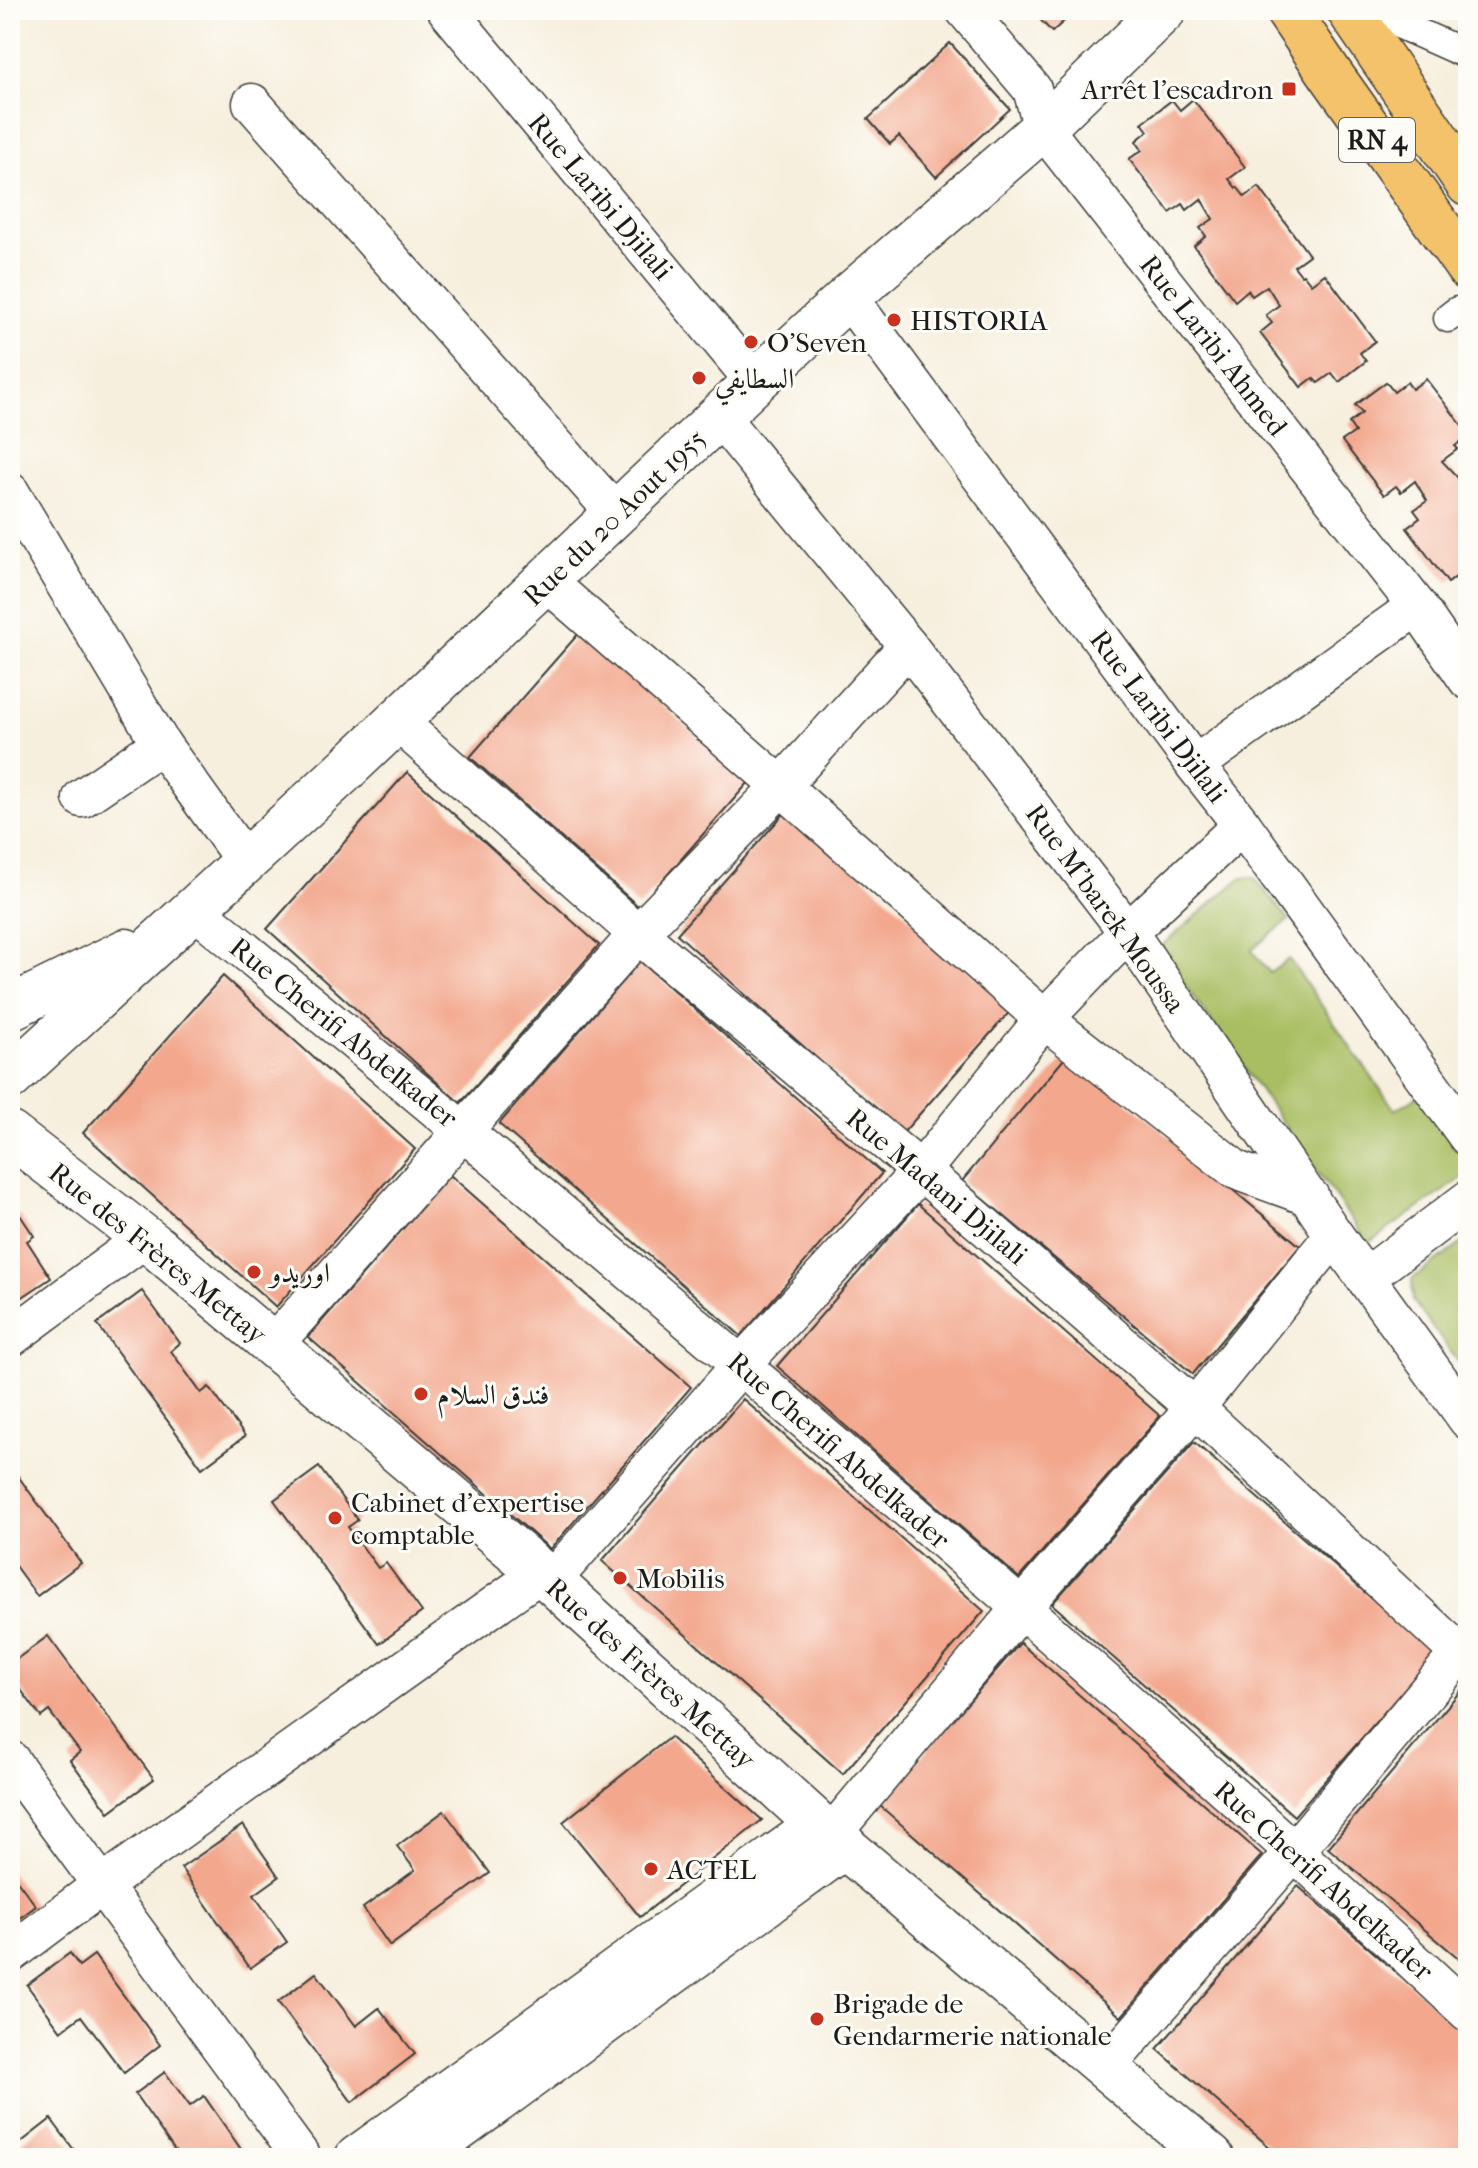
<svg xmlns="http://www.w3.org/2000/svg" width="1478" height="2168" viewBox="0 0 1478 2168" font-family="'IM FELL French Canon',Amiri,serif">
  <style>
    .green { fill: #a9be62; stroke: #626d3f; stroke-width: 2 }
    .building { fill: #f3a88e }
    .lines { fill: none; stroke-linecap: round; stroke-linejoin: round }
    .pedestrian-casing { stroke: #3d3c39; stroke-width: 31 }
    .minor-casing { stroke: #3d3c39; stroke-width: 41 }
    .tertiary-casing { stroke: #3d3c39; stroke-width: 47 }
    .trunk-casing { stroke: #3d3c39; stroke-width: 47 }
    .pedestrian { stroke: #fff; stroke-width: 28 }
    .minor { stroke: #fff; stroke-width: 38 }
    .tertiary { stroke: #fff; stroke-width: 44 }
    .trunk { stroke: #f3c26a; stroke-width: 44 }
    .poi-dot { fill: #c8321e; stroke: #fdfcf7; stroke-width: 3 }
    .labels { text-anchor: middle; stroke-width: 6; stroke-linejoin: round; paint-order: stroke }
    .shield { fill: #fdfcf7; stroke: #605f5e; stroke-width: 2 }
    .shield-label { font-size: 26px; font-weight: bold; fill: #1c1c1c }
    .poi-label { font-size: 28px; fill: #1c1c1c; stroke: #fdfcf7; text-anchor: start }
    .street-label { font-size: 28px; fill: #1c1c1c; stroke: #fdfcf7 }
  </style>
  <rect width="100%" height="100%" fill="#fdfcf7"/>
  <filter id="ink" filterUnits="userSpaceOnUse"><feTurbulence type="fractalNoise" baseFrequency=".0125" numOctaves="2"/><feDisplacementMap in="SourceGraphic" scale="16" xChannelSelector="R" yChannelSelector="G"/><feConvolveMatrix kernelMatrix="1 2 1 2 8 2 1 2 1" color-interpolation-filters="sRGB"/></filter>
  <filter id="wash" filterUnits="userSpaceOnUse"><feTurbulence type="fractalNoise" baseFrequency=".006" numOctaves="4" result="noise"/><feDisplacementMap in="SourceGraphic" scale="32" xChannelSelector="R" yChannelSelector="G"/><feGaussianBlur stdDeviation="1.8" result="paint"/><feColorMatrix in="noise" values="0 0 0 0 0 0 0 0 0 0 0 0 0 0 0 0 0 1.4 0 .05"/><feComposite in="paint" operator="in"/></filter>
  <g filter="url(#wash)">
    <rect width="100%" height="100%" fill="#f7efde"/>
    <g class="green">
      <polygon points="1254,877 1289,920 1251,950 1270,973 1289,959 1395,1110 1421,1094 1468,1165 1468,1174 1368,1243 1159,948 1241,878"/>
      <polygon points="1468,1239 1468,1375 1413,1301 1412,1279"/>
    </g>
    <g id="blocks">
      <g class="building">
        <polygon points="1031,10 1076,10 1052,32"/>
        <polygon points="950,43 1010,109 936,177 899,136 890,144 868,119"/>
        <polygon points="1193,99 1245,167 1229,179 1236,188 1237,187 1245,197 1259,187 1309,255 1294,266 1301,275 1303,274 1311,284 1325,274 1375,341 1360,353 1366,361 1339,382 1332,373 1318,383 1313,378 1301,387 1260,333 1272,323 1266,315 1279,305 1267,286 1252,296 1248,290 1235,301 1194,246 1206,236 1200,228 1213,219 1201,199 1187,210 1183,204 1170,213 1129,159 1142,150 1136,141 1148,131 1142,123 1172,100 1180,110"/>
        <polygon points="1426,379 1468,433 1468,436 1455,446 1458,449 1442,461 1459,479 1468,472 1468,577 1466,579 1461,573 1448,583 1407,528 1420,518 1414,510 1427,501 1415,481 1401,492 1396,486 1384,495 1342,441 1355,432 1349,423 1362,413 1355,405 1386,382 1394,392 1407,382 1412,389"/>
        <polygon points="580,632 749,782 639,907 470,757"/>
        <polygon points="407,772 599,945 460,1103 267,929"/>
        <polygon points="788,809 1012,1009 902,1134 677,934"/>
        <polygon points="640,961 882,1173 741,1336 499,1124"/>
        <polygon points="223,976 415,1149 276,1307 83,1133"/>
        <polygon points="1069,1053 1300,1246 1193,1374 962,1181"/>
        <polygon points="450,1175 691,1387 550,1549 308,1337"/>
        <polygon points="918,1204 1160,1416 1019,1578 777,1366"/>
        <polygon points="20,1215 34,1236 27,1241 51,1278 18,1300 10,1287 10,1221"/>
        <polygon points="142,1291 180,1343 171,1351 201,1393 209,1387 245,1436 202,1468 97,1324"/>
        <polygon points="743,1399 984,1611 843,1774 602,1561"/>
        <polygon points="1194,1442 1435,1654 1294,1816 1052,1604"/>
        <polygon points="10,1465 81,1563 37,1596 10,1559"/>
        <polygon points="319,1467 358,1520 348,1527 378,1568 386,1563 422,1612 379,1644 274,1500"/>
        <polygon points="48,1636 154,1779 109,1812 70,1760 80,1752 49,1711 41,1717 10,1675 10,1664"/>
        <polygon points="1020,1643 1262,1855 1121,2017 879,1805"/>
        <polygon points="1468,1682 1468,1966 1328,1848"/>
        <polygon points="670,1737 762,1820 640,1917 563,1822"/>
        <polygon points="444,1811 490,1873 390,1946 363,1908 415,1870 397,1846"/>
        <polygon points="243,1825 279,1877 254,1895 287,1942 250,1968 181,1868"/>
        <polygon points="10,1871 36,1906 10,1925"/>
        <polygon points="1298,1886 1468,2035 1468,2158 1282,2158 1157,2049"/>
        <polygon points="70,1953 79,1966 94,1955 160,2045 124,2073 81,2016 61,2031 27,1985"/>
        <polygon points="316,1973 356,2026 379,2008 415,2054 352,2102 278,2002"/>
        <polygon points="165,2072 190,2106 204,2096 247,2158 180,2158 135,2094"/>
        <polygon points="51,2119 80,2158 10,2158 10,2151"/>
      </g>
    </g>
  </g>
  <g filter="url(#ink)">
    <use href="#blocks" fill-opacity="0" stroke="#3d3c39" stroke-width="2"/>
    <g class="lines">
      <defs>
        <g id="pedestrian">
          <polyline points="1394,22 1468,55"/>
          <polyline points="1448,318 1457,311"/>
        </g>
        <g id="minor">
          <polyline points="447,10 755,382"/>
          <polyline points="965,10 1032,89 1043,128 1417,606 1468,680"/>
          <polyline points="252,103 617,515"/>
          <polyline points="848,297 1195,765 1242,825 1468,1137"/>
          <polyline points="719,416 908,646 1128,932 1334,1235 1468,1420"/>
          <polyline points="10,492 161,744 245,861"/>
          <polyline points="546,581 781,786 1044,1019 1236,1170 1310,1197"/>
          <polyline points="397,721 638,934 921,1171 1195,1408 1468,1661"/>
          <polyline points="1195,765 1417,606"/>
          <polyline points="82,798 161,744"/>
          <path d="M 193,908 C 628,1265 1057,1628 1468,2012"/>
          <polyline points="1365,1278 1468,1200"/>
          <polyline points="10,1338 145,1238"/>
          <polyline points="273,1345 638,934 781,786 908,646"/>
          <polyline points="551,1581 741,1365 921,1171 1044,1019 1128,932 1242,825"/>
          <polyline points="10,1760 302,2158"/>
          <polyline points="831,1835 1021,1608 1195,1408 1334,1235"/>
          <polyline points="10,1954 102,1885 540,1573"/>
          <polyline points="1106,2067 1295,1850 1459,1654"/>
        </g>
        <g id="tertiary">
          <polyline points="10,1008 126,951"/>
          <polyline points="10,1078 342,773 755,382 848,297 1043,128 1164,10"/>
          <polyline points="10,1134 159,1249 551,1581 819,1825 1212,2158"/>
          <polyline points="357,2158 819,1825"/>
          <polyline points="419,2158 845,1846"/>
        </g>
        <g id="trunk">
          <polyline points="1287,10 1329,72 1468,268"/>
          <polyline points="1349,10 1468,184"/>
        </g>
      </defs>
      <use href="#pedestrian" class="pedestrian-casing"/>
      <use href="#minor" class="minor-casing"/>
      <use href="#tertiary" class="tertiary-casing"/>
      <use href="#trunk" class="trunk-casing"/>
      <use href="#pedestrian" class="pedestrian"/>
      <use href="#minor" class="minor"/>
      <use href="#tertiary" class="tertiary"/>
      <use href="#trunk" class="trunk"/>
    </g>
  </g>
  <g class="poi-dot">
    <rect x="1281" y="81" width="16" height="16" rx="4"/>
    <circle cx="894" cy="320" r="8"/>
    <circle cx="751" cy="342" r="8"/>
    <circle cx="699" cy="378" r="8"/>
    <circle cx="254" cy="1272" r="8"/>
    <circle cx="421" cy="1394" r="8"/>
    <circle cx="335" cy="1518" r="8"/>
    <circle cx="620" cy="1578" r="8"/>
    <circle cx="651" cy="1869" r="8"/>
    <circle cx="817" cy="2019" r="8"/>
  </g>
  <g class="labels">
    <rect class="shield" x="1339" y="118" width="76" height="44" rx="6"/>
    <g class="shield-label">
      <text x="1377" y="149">RN 4</text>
    </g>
    <g class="poi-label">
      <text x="1273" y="99" text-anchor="end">Arrêt l'escadron</text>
      <text x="910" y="330">HISTORIA</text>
      <text x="767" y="352">O'Seven</text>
      <text x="715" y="388">السطايفي</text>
      <text x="270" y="1282">اوريدو</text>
      <text x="437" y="1404">فندق السلام</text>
      <text x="351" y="1512">Cabinet d'expertise<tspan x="351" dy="32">comptable</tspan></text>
      <text x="636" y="1588">Mobilis</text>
      <text x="667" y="1879">ACTEL</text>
      <text x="833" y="2013">Brigade de<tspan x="833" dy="32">Gendarmerie nationale</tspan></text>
    </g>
    <g class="street-label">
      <text transform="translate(601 196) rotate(50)" y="10">Rue Laribi Djilali</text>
      <text transform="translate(1214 345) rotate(52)" y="10">Rue Laribi Ahmed</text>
      <text transform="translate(614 517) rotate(-44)" y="10">Rue du 20 Aout 1955</text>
      <text transform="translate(1159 716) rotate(53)" y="10">Rue Laribi Djilali</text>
      <text transform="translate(1106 908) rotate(54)" y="10">Rue M'barek Moussa</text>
      <text transform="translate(344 1032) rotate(39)" y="10">Rue Cherifi Abdelkader</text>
      <text transform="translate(937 1186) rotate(40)" y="10">Rue Madani Djilali</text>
      <text transform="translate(158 1253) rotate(39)" y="10">Rue des Frères Mettay</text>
      <text transform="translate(839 1450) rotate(41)" y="10">Rue Cherifi Abdelkader</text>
      <text transform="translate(651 1673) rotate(42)" y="10">Rue des Frères Mettay</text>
      <text transform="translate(1324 1880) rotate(42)" y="10">Rue Cherifi Abdelkader</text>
    </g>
  </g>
  <rect width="1478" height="2168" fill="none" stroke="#fdfcf7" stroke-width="40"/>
</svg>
